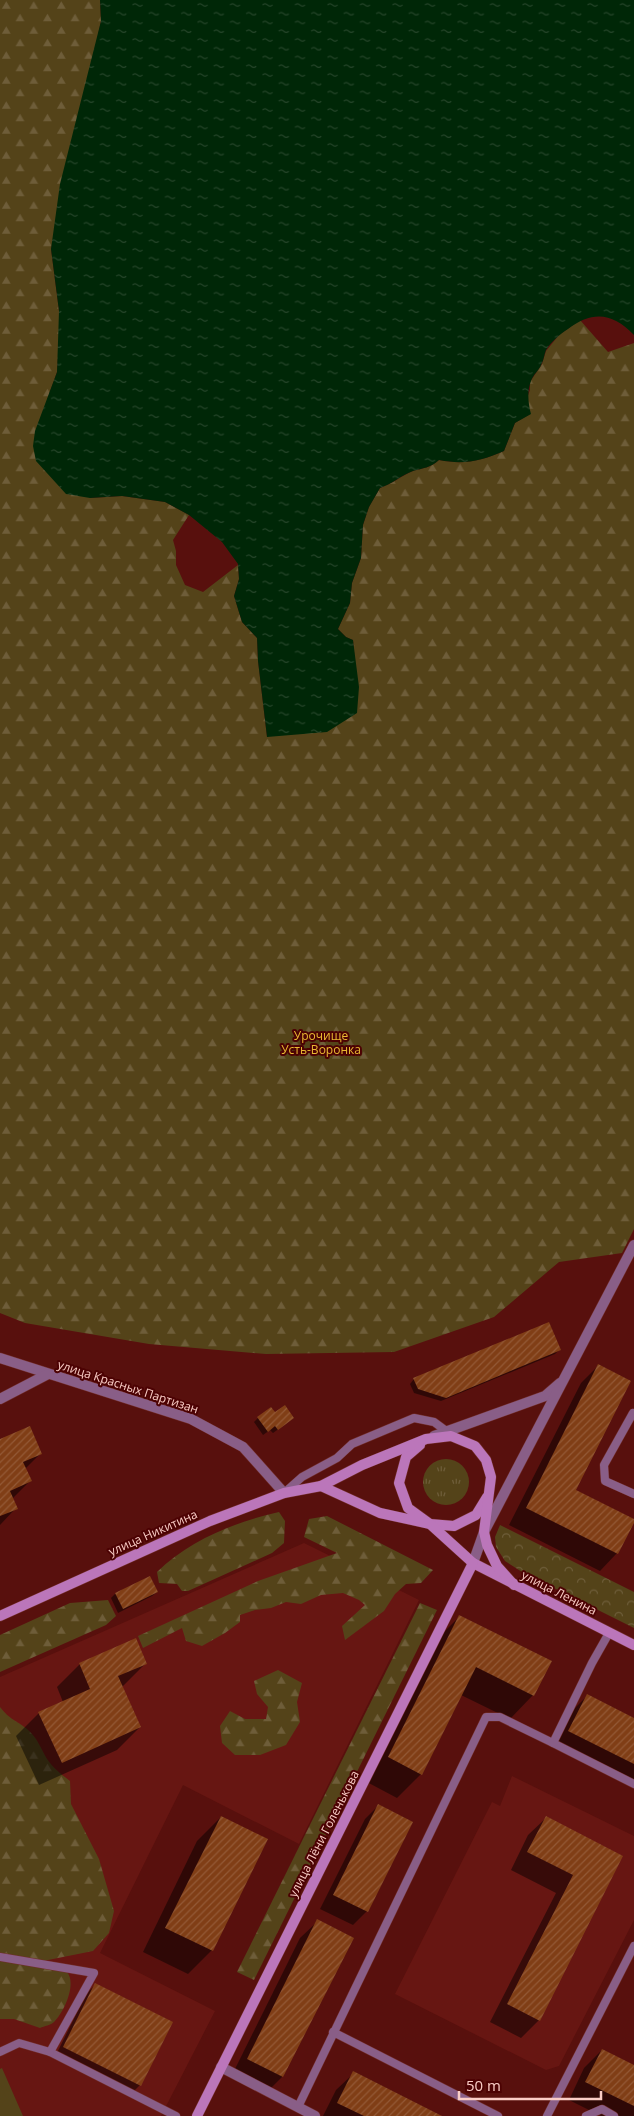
<svg xmlns="http://www.w3.org/2000/svg" width="634" height="2116" viewBox="0 0 634 2116" font-family="'Open Sans',sans-serif">
  <style>
    .built { fill: #671612 }
    .grass { fill: url(#grass-tufts) }
    .forest { fill: url(#forest-firs) }
    .park { fill: url(#park-crowns) }
    .garden { fill: #544319 }
    .water { fill: url(#water-ripples) }
    .shadow { fill: #0007 }
    .building { fill: url(#building-hatch) }
    .lines { fill: none; stroke-linecap: round; stroke-linejoin: round }
    .lane-casing { stroke: #722e2b; stroke-width: 9 }
    .street-casing { stroke: #722e2b; stroke-width: 11 }
    .secondary-casing { stroke: #722e2b; stroke-width: 11 }
    .lane { stroke: #895e87; stroke-width: 8 }
    .street { stroke: #895e87; stroke-width: 10 }
    .secondary { stroke: #bb76ba; stroke-width: 10 }
    .labels { text-anchor: middle; stroke-width: 4; stroke-linejoin: round; paint-order: stroke }
    .park-label { font-size: 12px; fill: #eaba32; stroke: #4c0203 }
    .street-label { font-size: 12px; fill: #facdc6; stroke: #4c0203 }
  </style>
  <defs>
    <pattern id="grass-tufts" width="24" height="20" patternUnits="userSpaceOnUse" patternTransform="scale(1.25)"><rect width="24" height="20" fill="#544319"/><path d="M3 7l-1-3M5 7V3M7 7l1-3M15 17l-1-3M17 17v-4M19 17l1-3" fill="none" stroke="#6e5d39"/></pattern>
    <pattern id="forest-firs" width="22" height="20" patternUnits="userSpaceOnUse" patternTransform="scale(1.25)"><rect width="22" height="20" fill="#544319"/><path d="M5 1l3.5 6h-7zM16 11l3.5 6h-7z" fill="#6e5d39"/></pattern>
    <pattern id="park-crowns" width="20" height="18" patternUnits="userSpaceOnUse" patternTransform="scale(1.25)"><rect width="20" height="18" fill="#544319"/><path d="M2 6a3 3 0 1 1 6 0M12 15a3 3 0 1 1 6 0" fill="none" stroke="#6e5d39"/></pattern>
    <pattern id="water-ripples" width="26" height="14" patternUnits="userSpaceOnUse" patternTransform="scale(1.25)"><rect width="26" height="14" fill="#002707"/><path d="M2 4q2-2 4 0t4 0M15 11q2-2 4 0t4 0" fill="none" stroke="#26452a"/></pattern>
    <pattern id="building-hatch" width="6" height="6" patternUnits="userSpaceOnUse" patternTransform="scale(1.25)"><rect width="6" height="6" fill="#803e16"/><path d="M-1 1l2-2M0 6l6-6M5 7l2-2" fill="none" stroke="#935936"/></pattern>
  </defs>
  <rect width="100%" height="100%" fill="#58100d"/>
  <g class="built">
    <polygon points="304,1543 419,1600 299,1844 183,1785 100,1953 215,2011 161,2116 0,2116 0,1677"/>
    <polygon points="512,1776 634,1836 634,1920 559,2066 546,2070 395,1994 492,1802 500,1806"/>
  </g>
  <circle class="grass" cx="446" cy="1482" r="23"/>
  <g class="forest">
    <path d="M 0,0 L 100,0 L 101,21 L 51,249 L 59,311 L 59,342 L 57,372 L 47,400 L 90,498 L 122,496 L 165,502 L 189,515 L 173,540 L 176,551 L 176,565 L 185,585 L 203,592 L 238,565 L 239,579 L 234,596 L 242,622 L 257,638 L 258,661 L 267,737 L 355,662 L 353,640 L 346,637 L 338,629 L 350,603 L 352,583 L 361,558 L 363,525 L 369,507 L 380,488 C 392,484 401,476 413,471 C 423,468 430,468 439,460 C 463,465 481,461 504,451 L 515,423 L 530,414 L 527,398 L 530,390 L 530,382 L 542,364 L 546,351 L 559,335 L 580,320 L 608,352 L 634,343 L 634,1229 L 622,1253 L 559,1262 L 494,1317 L 394,1352 L 266,1354 L 149,1344 L 25,1323 L 0,1313 Z"/>
    <path d="M 279,1512 L 285,1521 L 284,1543 L 272,1553 L 188,1591 L 182,1591 L 177,1584 L 159,1583 L 157,1572 C 190,1540 235,1522 279,1512 Z"/>
    <polygon points="327,1516 433,1570 421,1583 406,1584 395,1594 384,1611 345,1640 342,1626 365,1605 359,1600 343,1593 321,1595 301,1604 286,1602 271,1608 255,1610 240,1615 240,1622 225,1633 202,1646 186,1641 182,1628 143,1648 138,1636 258,1581 337,1553 304,1537 309,1519"/>
    <polygon points="108,1600 116,1616 106,1625 0,1672 0,1635 70,1603"/>
    <polygon points="420,1603 437,1610 254,1980 237,1972"/>
    <polygon points="278,1670 302,1683 297,1702 300,1722 286,1745 260,1755 235,1755 222,1743 220,1726 230,1711 245,1719 266,1719 268,1707 257,1694 254,1681"/>
    <path d="M 0,1707 C 10,1720 16,1720 27,1729 C 37,1737 41,1749 47,1759 C 53,1768 61,1774 70,1781 L 71,1804 L 99,1859 L 114,1911 L 109,1933 L 93,1951 L 43,1961 C 50,1964 63,1966 67,1972 C 77,1984 64,2012 54,2022 C 51,2025 44,2026 40,2028 L 14,2019 L 0,2019 Z"/>
  </g>
  <polygon class="park" points="500,1525 634,1592 634,1628 522,1572 505,1561 496,1547 495,1537"/>
  <polygon class="garden" points="2,2068 23,2116 0,2116 0,2069"/>
  <path class="water" d="M 100,0 L 634,0 L 634,335 C 613,313 593,310 568,329 C 560,334 551,342 546,350 C 544,355 544,360 541,365 C 539,370 533,375 531,381 C 527,391 528,403 531,414 L 515,423 L 504,451 C 481,461 464,465 439,460 C 430,468 423,468 413,471 C 402,475 392,484 380,488 L 369,507 L 363,525 L 361,558 L 352,583 L 350,603 L 338,629 L 346,637 L 353,640 L 359,687 L 357,713 L 327,732 L 267,737 L 258,661 L 257,638 L 242,622 L 234,596 L 239,579 L 238,564 L 222,542 L 189,515 L 165,502 L 122,496 L 90,498 L 66,494 L 36,461 L 33,446 L 35,431 L 57,372 L 59,311 L 51,249 L 60,184 L 101,21 Z"/>
  <g class="shadow">
    <polygon points="559,1350 555,1354 441,1401 414,1393 410,1384 414,1379"/>
    <polygon points="598,1366 574,1490 617,1553 600,1571 509,1525 581,1383"/>
    <polygon points="275,1413 288,1422 273,1433 270,1430 263,1435 254,1422 258,1418"/>
    <polygon points="0,1440 41,1453 25,1469 30,1481 12,1499 16,1508 0,1525"/>
    <polygon points="157,1592 152,1596 118,1613 111,1598 115,1594"/>
    <polygon points="460,1616 533,1695 510,1719 461,1695 421,1774 397,1798 365,1781 436,1640"/>
    <polygon points="146,1663 122,1687 140,1727 117,1750 39,1785 16,1736 39,1713 63,1702 57,1687 80,1664"/>
    <polygon points="587,1696 634,1719 634,1784 556,1745 574,1709"/>
    <polygon points="378,1806 367,1911 353,1925 320,1909 365,1819"/>
    <polygon points="221,1817 212,1950 188,1974 143,1952 197,1841"/>
    <polygon points="546,1818 622,1856 539,2020 521,2038 490,2022 556,1893 511,1870 528,1835"/>
    <polygon points="318,1921 282,2077 265,2094 231,2077 300,1938"/>
    <polygon points="95,1985 140,2085 131,2094 55,2057 86,1994"/>
    <polygon points="602,2050 634,2066 634,2116 601,2116 569,2100 584,2068"/>
    <polygon points="354,2073 439,2116 323,2116 336,2090"/>
  </g>
  <g class="building">
    <polygon points="549,1322 561,1350 446,1398 418,1389 413,1378"/>
    <polygon points="598,1364 631,1381 576,1490 634,1519 634,1523 618,1554 526,1508"/>
    <polygon points="285,1405 294,1418 278,1430 275,1426 268,1432 257,1417 271,1407 275,1412"/>
    <polygon points="30,1426 42,1454 23,1462 32,1481 10,1491 18,1509 0,1516 0,1439"/>
    <polygon points="150,1576 158,1592 123,1609 115,1593"/>
    <polygon points="459,1615 552,1661 534,1696 476,1667 422,1775 388,1757"/>
    <polygon points="136,1638 147,1664 118,1676 141,1727 62,1763 38,1712 90,1689 79,1663"/>
    <polygon points="587,1694 634,1718 634,1764 568,1731"/>
    <polygon points="378,1804 413,1822 368,1912 333,1895"/>
    <polygon points="221,1816 268,1839 213,1951 165,1928"/>
    <polygon points="546,1816 623,1856 540,2021 507,2004 573,1875 527,1852"/>
    <polygon points="317,1919 354,1938 283,2077 247,2059"/>
    <polygon points="95,1983 173,2022 141,2086 63,2047"/>
    <polygon points="602,2049 634,2065 634,2106 585,2082"/>
    <polygon points="353,2071 442,2116 364,2116 337,2103"/>
  </g>
  <g class="lines">
    <defs>
      <g id="lane">
        <polyline points="633,1413 604,1465 605,1481 634,1494"/>
        <polyline points="284,1493 302,1477 337,1458 352,1444 414,1418 434,1422 449,1433"/>
        <polyline points="553,1743 634,1784"/>
        <polyline points="0,1957 94,1973 50,2052 176,2116"/>
        <polyline points="333,2032 498,2116"/>
        <polyline points="0,2052 19,2043 50,2052"/>
        <polyline points="298,2107 486,1717 500,1717 553,1743 592,1663 609,1633"/>
        <polyline points="547,2116 634,1946"/>
        <polyline points="586,2116 602,2109 614,2116"/>
      </g>
      <g id="street">
        <polyline points="0,1358 191,1419 243,1447 284,1493"/>
        <polyline points="0,1399 48,1374"/>
        <polyline points="434,1436 545,1396 560,1383"/>
        <polyline points="473,1563 484,1532 634,1245"/>
        <polyline points="221,2067 315,2116"/>
      </g>
      <g id="secondary">
        <polyline points="420,1445 406,1457 399,1483 408,1508 430,1524 454,1526 476,1515 487,1497"/>
        <polyline points="321,1486 380,1513 430,1524 473,1563 634,1645"/>
        <polyline points="0,1616 210,1521 284,1493 321,1486 362,1465 426,1439 451,1436 475,1446 486,1460 491,1477 484,1532 487,1545 497,1566 514,1585"/>
        <polyline points="197,2116 473,1563"/>
      </g>
    </defs>
    <use href="#lane" class="lane-casing"/>
    <use href="#street" class="street-casing"/>
    <use href="#secondary" class="secondary-casing"/>
    <use href="#lane" class="lane"/>
    <use href="#street" class="street"/>
    <use href="#secondary" class="secondary"/>
  </g>
  <g class="labels">
    <g class="park-label">
      <text x="321" y="1040">Урочище<tspan x="321" dy="14">Усть-Воронка</tspan></text>
    </g>
    <g class="street-label">
      <text transform="translate(128 1387) rotate(18)" y="4">улица Красных Партизан</text>
      <text transform="translate(153 1533) rotate(-24)" y="4">улица Никитина</text>
      <text transform="translate(559 1593) rotate(27)" y="4">улица Ленина</text>
      <text transform="translate(324 1834) rotate(-63)" y="4">улица Лёни Голенькова</text>
    </g>
  </g>
  <path d="M459 2091v8h142v-8" fill="none" stroke="#facdc6" stroke-width="2.5"/>
  <text x="466" y="2091" font-size="15" fill="#facdc6" stroke="#4c0203" stroke-width="4" paint-order="stroke">50 m</text>
</svg>
